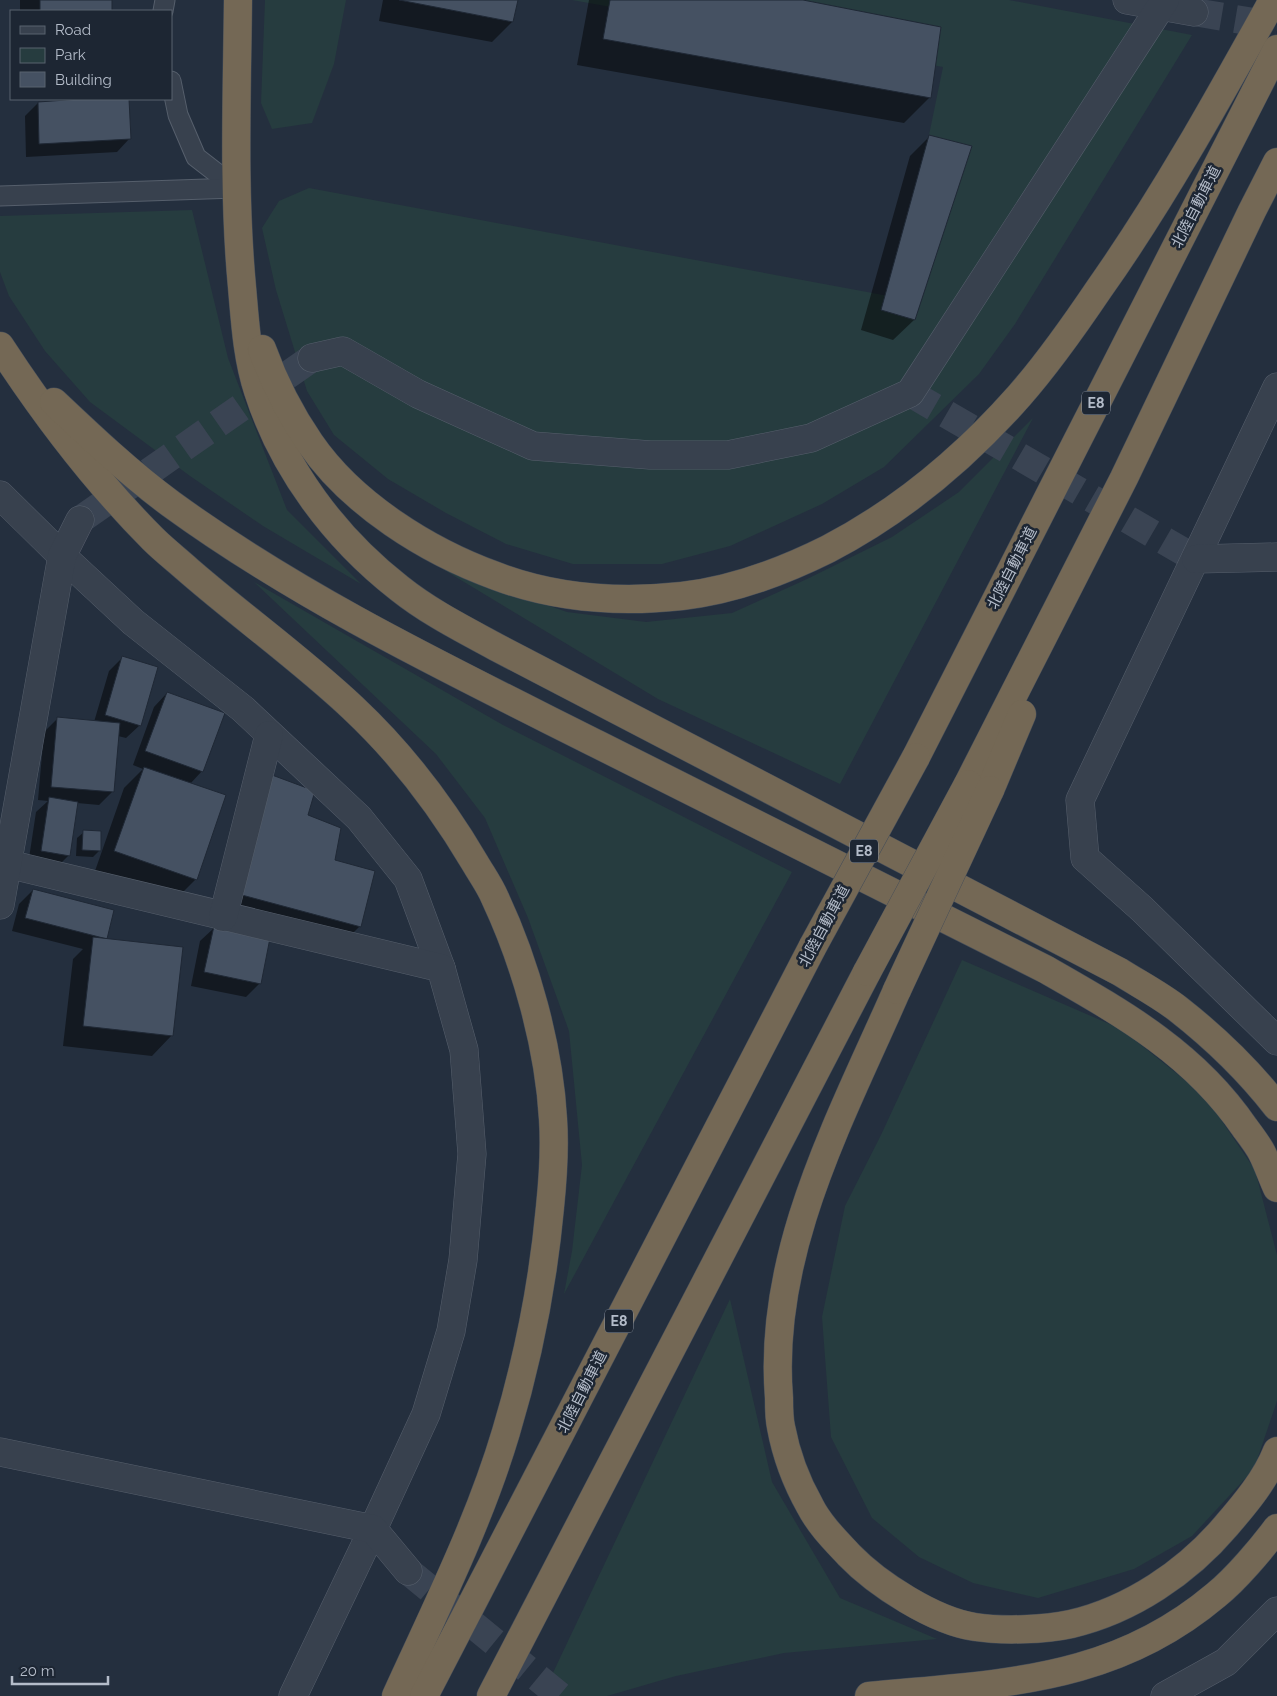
<svg xmlns="http://www.w3.org/2000/svg" width="1277" height="1696" viewBox="0 0 1277 1696" font-family="Raleway,'Noto Sans JP',sans-serif">
  <style>
    .green { fill: #263c3f }
    .shadow { fill: #0007 }
    .building { fill: #455162; stroke: #1f2835 }
    .lines { fill: none; stroke-linecap: round; stroke-linejoin: round }
    .street-tunnel { stroke: #3a4453; stroke-width: 28; stroke-dasharray: 28 14; stroke-linecap: butt }
    .lane-casing { stroke: #565f6c; stroke-width: 21 }
    .street-casing { stroke: #565f6c; stroke-width: 29 }
    .highway-casing { stroke: #434c59; stroke-width: 29 }
    .lane { stroke: #38414e; stroke-width: 19 }
    .street { stroke: #38414e; stroke-width: 28 }
    .highway { stroke: #746855; stroke-width: 28 }
    .highway-bridge-casing { stroke: #434c59; stroke-width: 29; stroke-linecap: butt }
    .highway-bridge { stroke: #746855; stroke-width: 28 }
    .labels { text-anchor: middle; stroke-width: 5; stroke-linejoin: round; paint-order: stroke }
    .shield { fill: #1d2633; stroke: #878f9c; stroke-width: 1 }
    .shield-label { font-size: 14px; font-weight: bold; fill: #b4bcc9 }
    .street-label { font-size: 15px; fill: #b4bcc9; stroke: #1d2633 }
  </style>
  <rect width="100%" height="100%" fill="#242f3e"/>
  <g class="green">
    <polygon points="265,0 346,0 334,64 312,123 272,129 261,103"/>
    <polygon points="572,0 1009,0 1192,35 1015,324 979,374 884,467 822,504 730,546 662,564 573,564 506,544 446,513 388,479 334,435 307,391 276,290 262,228 279,201 309,188 921,302 971,146 929,135 943,67"/>
    <polygon points="192,210 228,358 287,510 361,584 263,526 190,476 90,402 45,351 9,296 0,272 0,216"/>
    <polygon points="1033,418 840,784 658,699 441,568 567,612 646,622 732,613 807,579 892,537 959,492"/>
    <polygon points="254,582 503,725 792,872 564,1294 572,1251 582,1165 569,1031 528,918 485,818 436,754"/>
    <polygon points="962,960 1121,1029 1205,1096 1255,1170 1277,1255 1277,1401 1254,1469 1192,1536 1134,1569 1038,1598 973,1583 919,1557 872,1518 831,1437 822,1317 845,1206 881,1135"/>
    <polygon points="730,1299 772,1482 840,1598 937,1639 784,1653 676,1676 607,1696 542,1696"/>
  </g>
  <g class="shadow">
    <rect x="20" y="0" width="91" height="11"/>
    <polygon points="383,0 516,0 512,22 492,42 379,21"/>
    <polygon points="589,0 796,0 930,97 904,123 577,65"/>
    <polygon points="100,99 127,99 130,138 117,152 26,157 25,116 38,103"/>
    <polygon points="930,136 970,147 914,320 893,340 861,330 910,156"/>
    <polygon points="122,658 140,725 126,738 118,736 113,791 99,805 77,803 69,855 55,869 28,865 36,812 48,801 38,800 44,732 57,719 94,722 109,671"/>
    <polygon points="167,693 202,771 190,784 196,879 176,899 95,871 124,788 143,769 133,765 154,707"/>
    <polygon points="306,816 333,861 360,926 340,946 218,914"/>
    <polygon points="84,832 99,851 93,857 76,856 77,838"/>
    <polygon points="33,890 106,938 172,1035 152,1056 63,1046 73,959 83,949 12,931 19,904"/>
    <polygon points="214,928 260,983 246,997 191,986 200,941"/>
  </g>
  <g class="building">
    <rect x="40" y="0" width="72" height="11"/>
    <polygon points="399,0 518,0 513,22"/>
    <polygon points="610,0 803,0 941,27 931,98 603,39"/>
    <polygon points="80,99 129,99 131,139 39,144 38,102"/>
    <polygon points="929,135 972,146 915,320 881,310"/>
    <polygon points="122,656 158,667 141,726 105,715"/>
    <polygon points="167,692 225,713 203,772 145,751"/>
    <polygon points="57,717 120,723 114,792 51,787"/>
    <polygon points="144,767 226,795 197,880 114,851"/>
    <polygon points="272,775 315,791 308,815 341,828 335,860 375,871 361,927 238,894"/>
    <polygon points="49,797 78,802 70,856 41,851"/>
    <polygon points="83,830 101,831 101,851 82,850"/>
    <polygon points="33,889 114,910 107,939 25,918"/>
    <polygon points="214,926 270,938 261,984 204,972"/>
    <polygon points="93,937 183,947 173,1036 83,1026"/>
  </g>
  <g class="lines">
    <g class="street-tunnel">
      <polyline points="1194,12 1277,26"/>
      <polyline points="910,393 1196,559"/>
      <polyline points="80,520 312,358"/>
      <polyline points="408,1571 560,1696"/>
    </g>
    <defs>
      <g id="lane">
        <polyline points="163,11 165,0"/>
        <polyline points="171,81 178,115 196,157 236,188"/>
        <polyline points="0,196 236,188"/>
      </g>
      <g id="street">
        <polyline points="1127,0 1194,12"/>
        <polyline points="312,358 343,351 418,394 533,446 650,455 728,455 811,438 910,393 1165,0"/>
        <polyline points="1277,387 1080,800 1085,858 1142,909 1277,1041"/>
        <polyline points="0,495 62,556 133,622 243,709 359,818 408,879 441,968"/>
        <polyline points="1196,559 1277,557"/>
        <polyline points="0,862 441,968 464,1050 472,1154 463,1260 451,1331 426,1414 373,1529 293,1696"/>
        <polyline points="0,905 62,556 80,520"/>
        <polyline points="223,917 269,735"/>
        <polyline points="0,1452 373,1529 408,1571"/>
        <polyline points="1165,1696 1226,1662 1277,1611"/>
      </g>
      <g id="highway">
        <path d="M 238,0 C 237,96 233,191 242,287 C 245,321 247,358 258,391 C 283,469 335,538 399,588 C 429,612 463,629 496,647 L 1120,972 C 1139,984 1160,995 1178,1009 C 1215,1038 1249,1071 1277,1107"/>
        <path d="M 0,346 C 45,415 95,481 153,539 C 164,550 177,560 188,570 C 242,617 301,659 353,708 C 401,753 442,807 475,863 C 482,875 490,886 495,898 C 526,964 549,1047 553,1119 C 555,1148 553,1178 550,1207 C 543,1283 528,1359 506,1432 C 479,1523 435,1610 396,1696"/>
        <path d="M 262,349 C 274,382 290,414 310,443 C 352,504 427,551 496,576 C 557,599 618,603 682,596 C 734,590 782,572 828,549 C 901,511 965,457 1019,396 C 1049,362 1074,326 1099,289 C 1164,197 1218,99 1273,0"/>
        <path d="M 54,402 C 91,437 129,473 171,504 C 303,600 452,671 597,744 C 746,819 895,894 1045,969 C 1122,1013 1194,1053 1245,1128 C 1251,1136 1258,1145 1262,1153 C 1268,1165 1272,1177 1277,1188"/>
        <polyline points="916,757 1277,49"/>
        <polyline points="968,784 1124,478 1252,211 1277,162"/>
        <polyline points="990,790 1022,714"/>
        <path d="M 897,990 C 840,1120 767,1253 779,1398 C 779,1408 779,1418 781,1427 C 786,1454 797,1483 810,1506 C 819,1524 835,1540 849,1555 C 877,1584 934,1621 975,1627 C 1001,1631 1045,1630 1071,1624 C 1131,1610 1187,1572 1226,1526 C 1245,1504 1266,1479 1277,1451"/>
        <polyline points="424,1696 813,946"/>
        <polyline points="491,1696 867,972"/>
        <path d="M 869,1696 C 939,1689 1012,1686 1079,1667 C 1129,1653 1177,1628 1216,1595 C 1236,1579 1262,1548 1277,1528"/>
      </g>
    </defs>
    <use href="#lane" class="lane-casing"/>
    <use href="#street" class="street-casing"/>
    <use href="#highway" class="highway-casing"/>
    <use href="#lane" class="lane"/>
    <use href="#street" class="street"/>
    <use href="#highway" class="highway"/>
    <defs>
      <g id="highway-bridge">
        <polyline points="813,946 916,757"/>
        <polyline points="867,972 968,784"/>
        <polyline points="897,990 990,790"/>
      </g>
    </defs>
    <use href="#highway-bridge" class="highway-bridge-casing"/>
    <use href="#highway-bridge" class="highway-bridge"/>
  </g>
  <g class="labels">
    <g class="shield">
      <rect x="1082" y="391.5" width="28" height="23" rx="4"/>
      <rect x="850" y="839.5" width="28" height="23" rx="4"/>
      <rect x="605" y="1309.5" width="28" height="23" rx="4"/>
    </g>
    <g class="shield-label">
      <text x="1096" y="408">E8</text>
      <text x="864" y="856">E8</text>
      <text x="619" y="1326">E8</text>
    </g>
    <g class="street-label">
      <text transform="translate(1196 207) rotate(-63)" y="5">北陸自動車道</text>
      <text transform="translate(1012 568) rotate(-63)" y="5">北陸自動車道</text>
      <text transform="translate(824 926) rotate(-62)" y="5">北陸自動車道</text>
      <text transform="translate(582 1392) rotate(-63)" y="5">北陸自動車道</text>
    </g>
  </g>
  <rect x="10" y="10" width="162" height="90" fill="#1d2633" stroke="#59626f"/>
  <rect x="20" y="26" width="25" height="8" fill="#38414e" stroke="#59626f"/>
  <text x="55" y="35" font-size="15" fill="#b4bcc9">Road</text>
  <rect x="20" y="48" width="25" height="15" fill="#263c3f" stroke="#59626f"/>
  <text x="55" y="60" font-size="15" fill="#b4bcc9">Park</text>
  <rect x="20" y="72" width="25" height="15" fill="#455162" stroke="#59626f"/>
  <text x="55" y="85" font-size="15" fill="#b4bcc9">Building</text>
  <path d="M12 1676v8h96v-8" fill="none" stroke="#b4bcc9" stroke-width="2.5"/>
  <text x="20" y="1676" font-size="15" fill="#b4bcc9" stroke="#1d2633" stroke-width="4" paint-order="stroke">20 m</text>
</svg>
